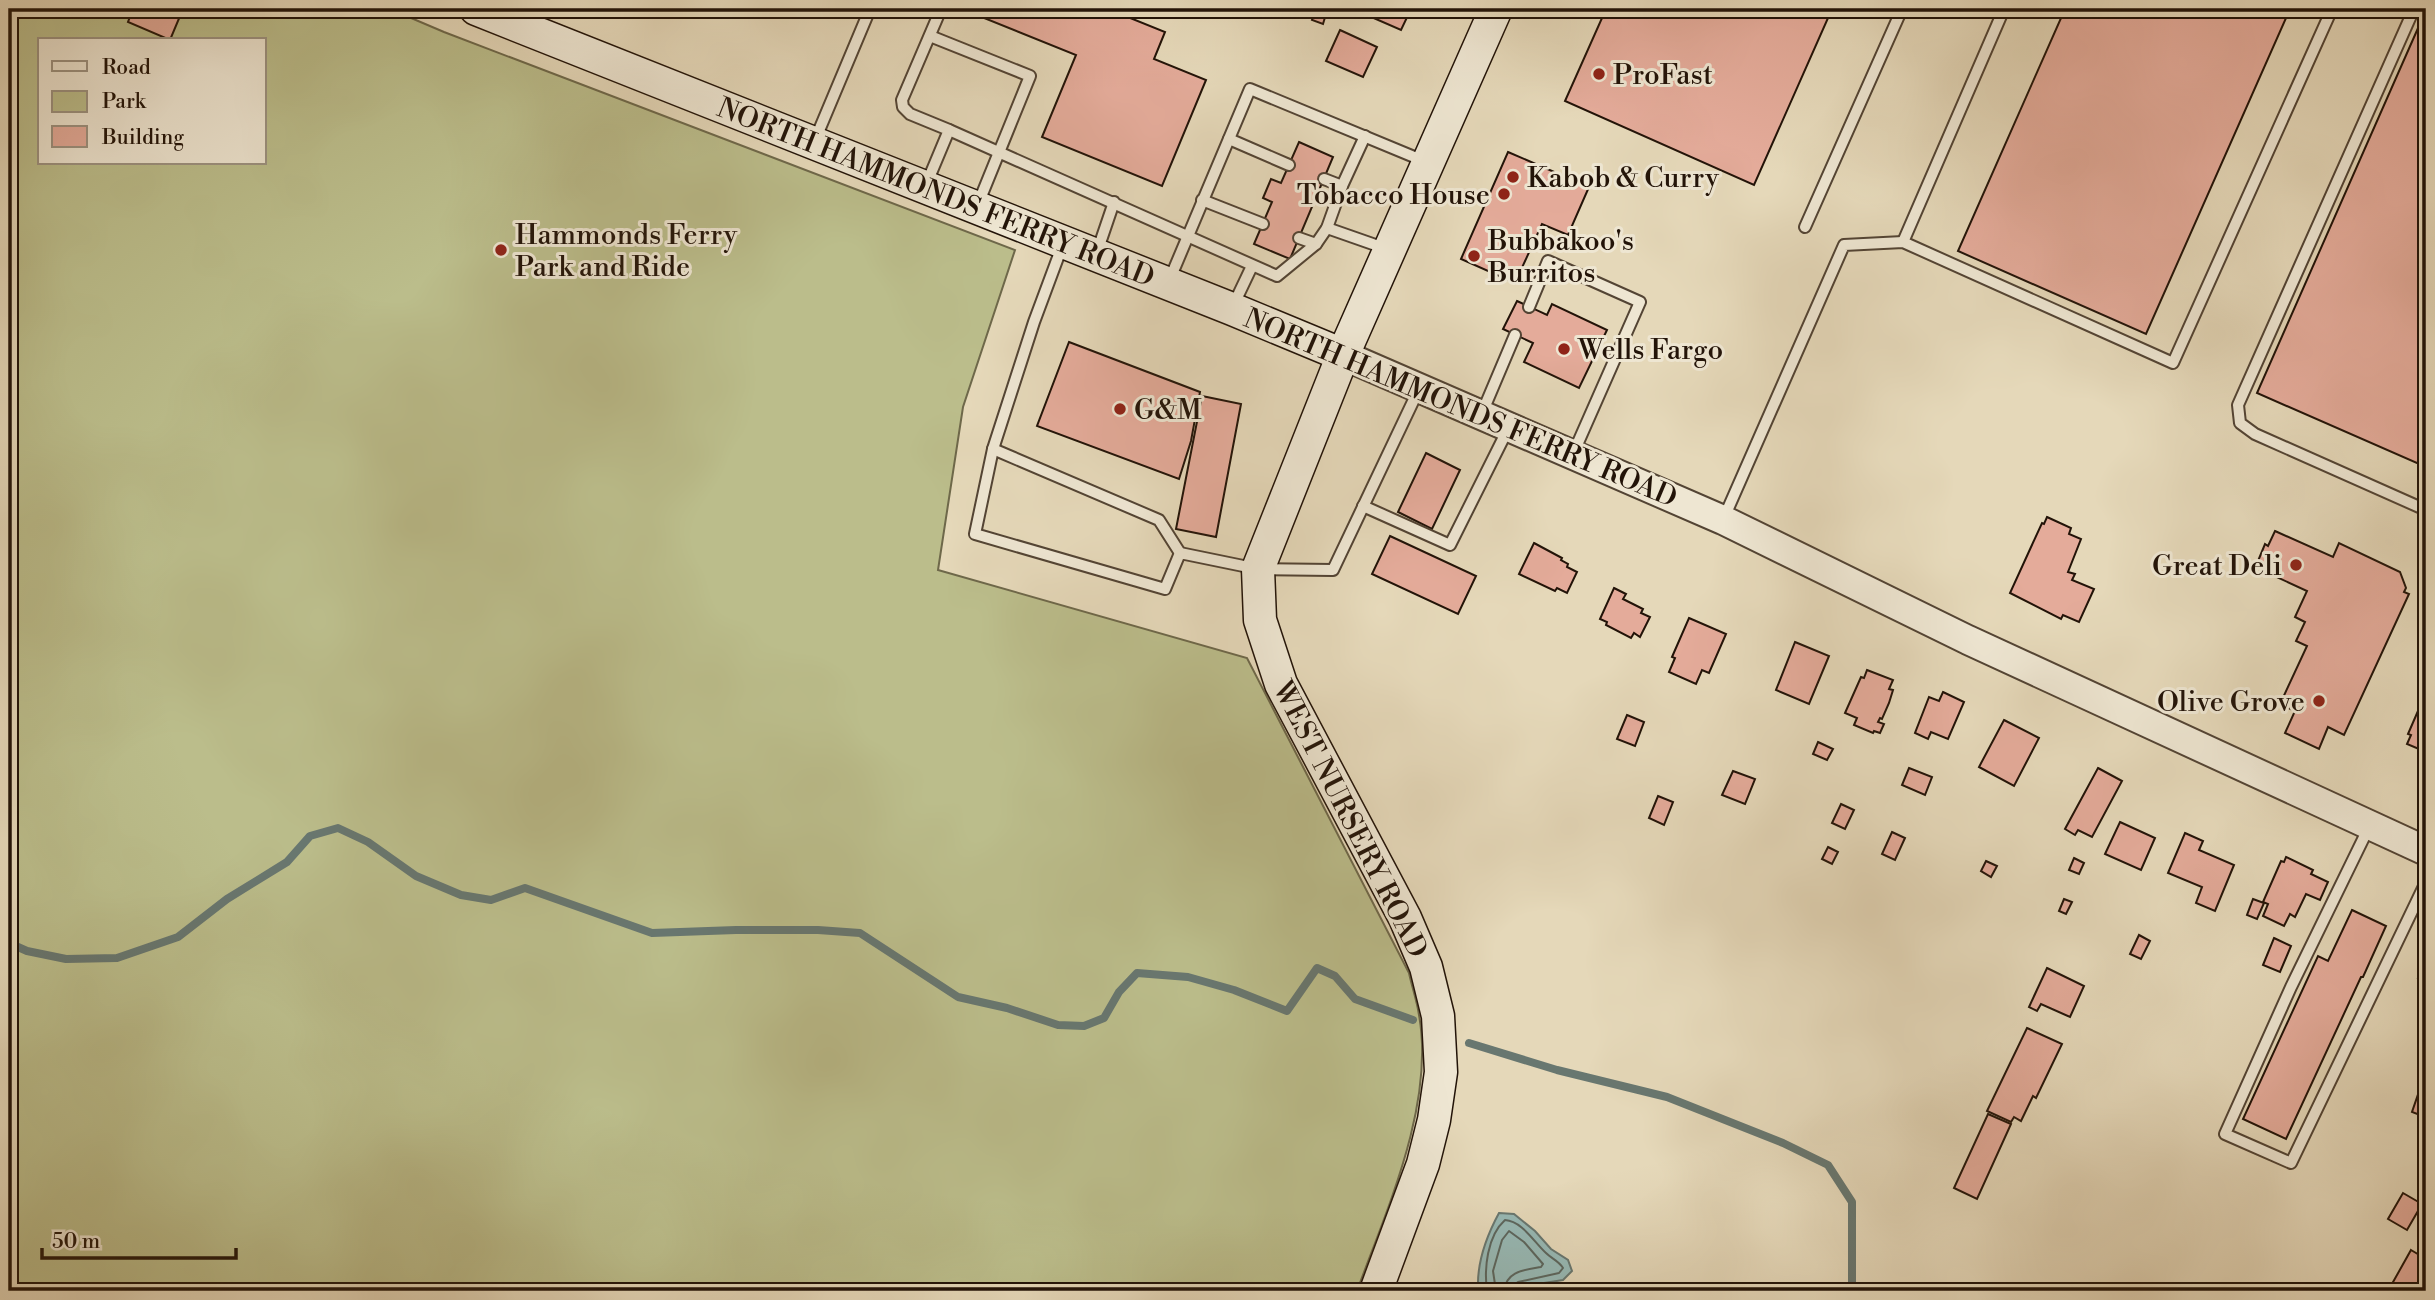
<svg xmlns="http://www.w3.org/2000/svg" width="2435" height="1300" viewBox="0 0 2435 1300" font-family="'Libre Bodoni',serif">
  <style>
    .green { fill: #bbbd8b; stroke: #6e684a; stroke-width: 2; fill-rule: evenodd }
    .water { fill: #97b9b5; stroke: #687770; stroke-width: 2 }
    .lines { fill: none; stroke-linecap: round; stroke-linejoin: round }
    .shore { stroke: #5c665e; stroke-width: 2 }
    .stream { stroke: #687770; stroke-width: 8 }
    .building { fill: #e4ab9a; stroke: #221308; stroke-width: 2 }
    .service-casing { stroke: #534434; stroke-width: 14 }
    .tertiary-casing { stroke: #534434; stroke-width: 32 }
    .secondary-casing { stroke: #221308; stroke-width: 35 }
    .service { stroke: #eee6d2; stroke-width: 10 }
    .tertiary { stroke: #eee6d2; stroke-width: 28 }
    .secondary { stroke: #eee6d2; stroke-width: 32 }
    .poi-dot { fill: #8f2418; stroke: #eee6d2; stroke-width: 2.5 }
    .labels { text-anchor: middle; stroke-width: 6; stroke-linejoin: round; paint-order: stroke }
    .poi-label { font-size: 28px; fill: #221308; stroke: #eee6d2; text-anchor: start }
    .street-label { font-size: 28px; fill: #221308; stroke: #eee6d2 }
  </style>
  <rect width="100%" height="100%" fill="#e5d8b9"/>
  <filter id="stains"><feTurbulence type="fractalNoise" baseFrequency=".00286" numOctaves="4"/><feColorMatrix values="0 0 0 0 .2 0 0 0 0 .09 0 0 0 0 .02 0 0 0 .5 -.17"/></filter>
  <radialGradient id="worn" r=".72"><stop offset=".6" stop-color="#630" stop-opacity="0"/><stop offset="1" stop-color="#630" stop-opacity=".3"/></radialGradient>
  <path class="green" d="M 9,9 L 390,9 L 444,32 L 1015,250 L 963,407 L 938,570 L 1247,658 L 1409,973 C 1412,987 1417,1001 1419,1015 C 1435,1104 1387,1209 1357,1291 L 9,1291 ZM 40,40 L 264,40 L 264,163 L 40,163 Z"/>
  <path class="water" d="M 1499,1213 L 1514,1214 L 1535,1231 L 1551,1249 L 1568,1260 L 1572,1271 L 1563,1280 L 1525,1286 L 1514,1291 L 1485,1291 L 1478,1288 C 1477,1261 1486,1237 1499,1213 Z"/>
  <g class="lines">
    <g class="shore">
      <path d="M 1487,1291 C 1484,1269 1487,1236 1505,1220 C 1522,1221 1534,1242 1546,1253 C 1552,1259 1559,1261 1563,1268 L 1559,1273 L 1518,1282 L 1514,1285 L 1513,1291"/>
      <path d="M 1496,1291 L 1493,1271 L 1502,1240 L 1509,1231 L 1524,1242 L 1543,1264 L 1541,1267 C 1524,1270 1506,1271 1504,1291"/>
    </g>
    <g class="stream">
      <polyline points="9,943 27,951 66,959 117,958 178,937 227,899 287,862 310,836 338,828 368,842 416,876 461,895 491,900 525,888 652,933 736,930 818,930 860,933 958,997 1007,1008 1058,1025 1084,1026 1104,1018 1119,992 1137,973 1188,977 1234,990 1287,1011 1317,968 1335,976 1355,999 1413,1020"/>
      <polyline points="1469,1043 1557,1070 1667,1097 1783,1143 1828,1165 1852,1202 1852,1291"/>
    </g>
  </g>
  <g class="building">
    <polygon points="133,9 183,9 170,40 128,22"/>
    <polygon points="988,9 1108,9 1165,32 1154,59 1206,80 1162,186 1042,137 1076,55 984,18"/>
    <polygon points="1353,9 1411,9 1401,30"/>
    <polygon points="1606,9 1832,9 1754,185 1565,101"/>
    <polygon points="2065,9 2290,9 2146,334 1958,251"/>
    <polygon points="2426,10 2426,467 2257,393"/>
    <polygon points="1315,11 1326,14 1323,24 1312,20"/>
    <polygon points="1340,30 1377,47 1363,77 1326,61"/>
    <polygon points="1299,142 1333,157 1290,259 1254,244 1272,202 1263,198 1271,179 1281,183"/>
    <polygon points="1508,152 1589,187 1568,235 1542,224 1515,283 1461,259"/>
    <polygon points="1517,301 1547,315 1552,304 1607,330 1579,388 1524,362 1533,343 1503,329"/>
    <polygon points="1069,342 1200,392 1191,441 1179,479 1037,426"/>
    <polygon points="1202,396 1241,404 1216,537 1176,529"/>
    <polygon points="1426,453 1460,470 1432,529 1398,512"/>
    <polygon points="2047,517 2071,528 2069,534 2081,539 2068,572 2075,574 2072,580 2094,589 2079,622 2063,615 2061,619 2010,593 2042,523 2044,524"/>
    <polygon points="2275,531 2333,557 2339,543 2400,572 2406,588 2404,592 2409,594 2344,735 2328,727 2319,749 2285,733 2295,711 2280,704 2307,646 2296,641 2305,622 2295,617 2307,591 2268,573 2271,567 2258,561 2265,544 2268,546"/>
    <polygon points="1390,536 1476,576 1458,614 1372,574"/>
    <polygon points="1534,543 1562,558 1561,560 1568,564 1567,567 1577,572 1567,593 1557,588 1555,591 1519,574"/>
    <polygon points="1614,588 1626,594 1623,599 1643,609 1641,613 1650,617 1640,637 1634,633 1631,638 1606,625 1607,622 1600,619"/>
    <polygon points="1689,618 1726,634 1709,673 1702,670 1696,684 1669,672 1675,658 1672,657"/>
    <polygon points="1795,642 1829,656 1809,704 1776,690"/>
    <polygon points="1867,670 1893,680 1889,689 1893,690 1889,703 1882,719 1880,718 1878,722 1884,724 1880,733 1874,731 1873,733 1854,725 1857,718 1845,713 1861,677 1864,678"/>
    <polygon points="1943,692 1964,702 1948,739 1931,732 1928,739 1915,733 1929,697 1939,701"/>
    <polygon points="2426,699 2426,752 2407,744 2411,735 2408,734 2421,704 2424,705"/>
    <polygon points="1627,715 1644,722 1635,746 1617,739"/>
    <polygon points="2004,720 2039,738 2014,786 1979,767"/>
    <polygon points="1818,742 1833,749 1827,760 1813,754"/>
    <polygon points="1909,768 1932,777 1925,795 1902,785"/>
    <polygon points="2098,768 2122,781 2092,837 2078,830 2075,835 2065,829"/>
    <polygon points="1733,771 1755,779 1745,804 1722,795"/>
    <polygon points="1658,796 1673,802 1664,825 1649,818"/>
    <polygon points="1841,804 1854,810 1845,829 1832,823"/>
    <polygon points="2120,822 2155,838 2141,870 2105,854"/>
    <polygon points="1892,832 1905,838 1895,860 1882,854"/>
    <polygon points="2185,833 2203,841 2199,850 2234,865 2215,911 2196,903 2202,887 2168,873"/>
    <polygon points="1828,847 1838,852 1832,864 1822,859"/>
    <polygon points="2286,857 2313,870 2311,874 2328,882 2320,900 2306,894 2295,917 2290,914 2284,926 2263,916 2268,904 2263,902 2281,861 2284,862"/>
    <polygon points="2074,858 2084,863 2079,874 2069,870"/>
    <polygon points="1986,861 1997,866 1991,877 1981,871"/>
    <polygon points="2064,899 2072,902 2066,914 2059,911"/>
    <polygon points="2253,899 2264,903 2257,919 2247,915"/>
    <polygon points="2352,910 2386,926 2363,977 2361,977 2286,1139 2243,1119 2318,956 2328,961"/>
    <polygon points="2139,935 2150,941 2141,959 2130,954"/>
    <polygon points="2274,938 2291,946 2280,972 2263,965"/>
    <polygon points="2426,959 2426,981 2418,978"/>
    <polygon points="2047,968 2084,986 2070,1017 2041,1004 2037,1011 2029,1007"/>
    <polygon points="2027,1028 2062,1044 2036,1098 2033,1096 2021,1121 2014,1117 2011,1122 1987,1111"/>
    <polygon points="2426,1071 2426,1114 2425,1117 2412,1112"/>
    <polygon points="1988,1114 2011,1124 1977,1199 1954,1188"/>
    <polygon points="2403,1193 2422,1204 2407,1230 2388,1219"/>
    <polygon points="2411,1250 2426,1259 2426,1274 2417,1291 2388,1291"/>
  </g>
  <g class="lines">
    <defs>
      <g id="service">
        <polyline points="2414,9 2238,405 2240,423 2255,434 2426,510"/>
        <polyline points="930,36 1030,76 978,204"/>
        <polyline points="949,130 1277,276 1316,244 1327,228 1342,186 1365,136"/>
        <polyline points="1229,139 1289,165"/>
        <polyline points="815,140 870,9"/>
        <polyline points="1324,179 1342,186"/>
        <polyline points="926,185 949,130 910,114 903,107 902,100 941,9"/>
        <polyline points="1202,200 1263,224"/>
        <polyline points="1805,227 1902,9"/>
        <polyline points="1327,228 1387,249"/>
        <polyline points="1299,238 1316,244"/>
        <polyline points="1903,242 2004,9"/>
        <polyline points="1063,244 1034,322 993,449 975,534 1165,589 1180,553 1258,569 1333,570 1418,391"/>
        <polyline points="1097,252 1114,202"/>
        <polyline points="1169,281 1250,89 1424,161"/>
        <polyline points="1233,306 1252,266"/>
        <polyline points="1529,307 1548,261 1640,302 1573,454"/>
        <polyline points="1482,413 1515,335"/>
        <polyline points="993,449 1159,520 1180,553"/>
        <polyline points="1363,506 1450,545 1508,429"/>
        <polyline points="1723,520 1844,245 1903,242 2173,363 2332,9"/>
        <polyline points="2370,825 2291,987 2225,1134 2291,1163 2426,882"/>
      </g>
      <polyline id="tertiary" points="1343,355 1723,520 1968,640 2426,851"/>
      <g id="secondary">
        <path id="s1" d="M 476,9 L 1232,309 L 1343,355"/>
        <polyline points="1376,1291 1423,1164 1434,1120 1441,1072 1438,1016 1426,967 1405,918 1281,684 1260,620 1258,569 1343,355 1496,9"/>
      </g>
    </defs>
    <use href="#service" class="service-casing"/>
    <use href="#tertiary" class="tertiary-casing"/>
    <use href="#secondary" class="secondary-casing"/>
    <use href="#service" class="service"/>
    <use href="#tertiary" class="tertiary"/>
    <use href="#secondary" class="secondary"/>
  </g>
  <g class="poi-dot">
    <circle cx="1599" cy="74" r="7"/>
    <circle cx="1513" cy="177" r="7"/>
    <circle cx="1504" cy="194" r="7"/>
    <circle cx="501" cy="250" r="7"/>
    <circle cx="1474" cy="256" r="7"/>
    <circle cx="1564" cy="349" r="7"/>
    <circle cx="1120" cy="409" r="7"/>
    <circle cx="2296" cy="565" r="7"/>
    <circle cx="2319" cy="701" r="7"/>
  </g>
  <g class="labels">
    <g class="poi-label">
      <text x="1613" y="84">ProFast</text>
      <text x="1527" y="187">Kabob &amp; Curry</text>
      <text x="1490" y="204" text-anchor="end">Tobacco House</text>
      <text x="515" y="244">Hammonds Ferry<tspan x="515" dy="32">Park and Ride</tspan></text>
      <text x="1488" y="250">Bubbakoo's<tspan x="1488" dy="32">Burritos</tspan></text>
      <text x="1578" y="359">Wells Fargo</text>
      <text x="1134" y="419">G&amp;M</text>
      <text x="2282" y="575" text-anchor="end">Great Deli</text>
      <text x="2305" y="711" text-anchor="end">Olive Grove</text>
    </g>
    <g class="street-label">
      <text dy="10" stroke="none"><textPath href="#s1" startOffset="495">NORTH HAMMONDS FERRY ROAD</textPath></text>
      <text transform="translate(1461 407) rotate(23)" y="10">NORTH HAMMONDS FERRY ROAD</text>
      <text transform="translate(1351 819) rotate(63)" y="10">WEST NURSERY ROAD</text>
    </g>
  </g>
  <rect width="2435" height="1300" fill="none" stroke="#e5d8b9" stroke-width="35"/>
  <rect x="10" y="10" width="2414" height="1279" fill="none" stroke="#221308" stroke-width="3.5"/>
  <rect x="18" y="18" width="2400" height="1265" fill="none" stroke="#221308" stroke-width="2"/>
  <rect x="38" y="38" width="228" height="126" fill="#eee6d2" stroke="#9c9281" stroke-width="2"/>
  <rect x="52" y="61" width="35" height="10" fill="#eee6d2" stroke="#9c9281" stroke-width="2"/>
  <text x="102" y="74" font-size="21" fill="#221308">Road</text>
  <rect x="52" y="91" width="35" height="21" fill="#bbbd8b" stroke="#9c9281" stroke-width="2"/>
  <text x="102" y="108" font-size="21" fill="#221308">Park</text>
  <rect x="52" y="126" width="35" height="21" fill="#e4ab9a" stroke="#9c9281" stroke-width="2"/>
  <text x="102" y="144" font-size="21" fill="#221308">Building</text>
  <path d="M42 1248v10h194v-10" fill="none" stroke="#221308" stroke-width="3.5"/>
  <text x="52" y="1248" font-size="21" fill="#221308" stroke="#eee6d2" stroke-width="5" paint-order="stroke">50 m</text>
  <rect width="100%" height="100%" filter="url(#stains)"/>
  <rect width="100%" height="100%" fill="url(#worn)"/>
</svg>
